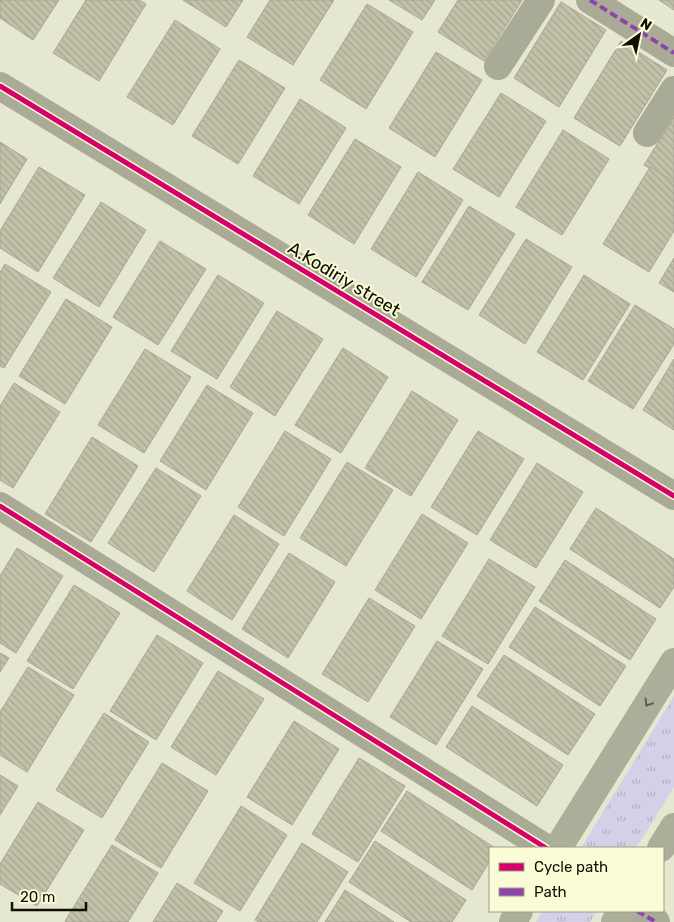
<svg xmlns="http://www.w3.org/2000/svg" width="674" height="922" viewBox="0 0 674 922" font-family="Rubik,sans-serif">
  <style>
    .grass { fill: url(#grass-tufts) }
    .building { fill: url(#building-back-hatch); stroke: #a6a797 }
    .lines { fill: none; stroke-linecap: round; stroke-linejoin: round }
    .minor { stroke: #aaab96; stroke-width: 28 }
    .major { stroke: #adae99; stroke-width: 28 }
    .quiet { stroke: #8e44ad; stroke-width: 4; stroke-dasharray: 8 4; stroke-linecap: butt }
    .cycleway-casing { stroke: #fafcd6; stroke-width: 8 }
    .cycleway { stroke: #d6006c; stroke-width: 5 }
    .oneway { stroke: #5e5e4e }
    .labels { text-anchor: middle; stroke-width: 4; stroke-linejoin: round; paint-order: stroke }
    .street-label { font-size: 18px; fill: #0f0f04; stroke: #fafcd6 }
  </style>
  <defs>
    <pattern id="grass-tufts" width="24" height="20" patternUnits="userSpaceOnUse" patternTransform="scale(1.25)"><rect width="24" height="20" fill="#d3d0e8"/><path d="M3 7l-1-3M5 7V3M7 7l1-3M15 17l-1-3M17 17v-4M19 17l1-3" fill="none" stroke="#b4b1c5"/></pattern>
    <pattern id="building-back-hatch" width="6" height="6" patternUnits="userSpaceOnUse" patternTransform="scale(1.25)"><rect width="6" height="6" fill="#c1c2a7"/><path d="M-1 5l2 2M0 0l6 6M5-1l2 2" fill="none" stroke="#a5a68e"/></pattern>
  </defs>
  <rect width="100%" height="100%" fill="#e5e7d1"/>
  <g class="grass">
    <polygon points="674,696 674,787 636,848 581,848"/>
    <polygon points="542,911 597,911 590,922 536,922"/>
  </g>
  <g class="building">
    <polygon points="0,0 59,0 33,40 0,18"/>
    <polygon points="86,0 139,0 146,4 99,81 53,53"/>
    <polygon points="183,0 243,0 226,27"/>
    <polygon points="270,0 334,0 293,65 247,37"/>
    <polygon points="389,0 435,0 422,20"/>
    <polygon points="458,0 522,0 484,61 438,32"/>
    <polygon points="659,0 674,0 674,10"/>
    <polygon points="561,2 606,30 559,107 514,78"/>
    <polygon points="367,4 413,32 366,109 320,80"/>
    <polygon points="175,20 220,49 173,125 127,97"/>
    <polygon points="621,41 667,70 620,146 574,118"/>
    <polygon points="436,52 482,80 435,157 389,128"/>
    <polygon points="239,60 285,88 238,164 192,136"/>
    <polygon points="501,93 546,121 499,197 453,169"/>
    <polygon points="300,99 346,128 299,204 253,176"/>
    <polygon points="674,117 674,183 644,165"/>
    <polygon points="563,130 609,159 562,235 516,207"/>
    <polygon points="355,139 401,167 354,244 308,215"/>
    <polygon points="0,142 27,159 0,204"/>
    <polygon points="39,167 85,195 38,272 0,248 0,231"/>
    <polygon points="650,167 674,182 674,231 649,272 603,244"/>
    <polygon points="418,172 463,200 416,277 371,249"/>
    <polygon points="101,202 146,230 99,307 53,278"/>
    <polygon points="469,206 515,234 468,310 422,282"/>
    <polygon points="526,239 572,267 525,344 479,315"/>
    <polygon points="160,241 206,269 158,345 113,317"/>
    <polygon points="674,258 674,292 659,283"/>
    <polygon points="5,264 51,292 4,368 0,366 0,272"/>
    <polygon points="218,275 264,303 217,379 171,351"/>
    <polygon points="584,275 630,304 583,380 537,352"/>
    <polygon points="66,299 112,327 65,404 19,376"/>
    <polygon points="635,305 674,329 674,344 633,409 588,381"/>
    <polygon points="277,311 323,339 275,416 230,387"/>
    <polygon points="343,348 388,377 341,453 295,425"/>
    <polygon points="145,349 191,377 144,453 98,425"/>
    <polygon points="674,359 674,430 643,410"/>
    <polygon points="14,383 60,412 13,488 0,480 0,406"/>
    <polygon points="207,385 253,413 206,490 160,461"/>
    <polygon points="412,391 458,420 411,496 365,468"/>
    <polygon points="285,431 331,459 284,536 238,507"/>
    <polygon points="478,431 524,459 477,535 431,507"/>
    <polygon points="92,437 138,466 91,542 45,514"/>
    <polygon points="347,462 393,490 346,566 300,538"/>
    <polygon points="537,463 583,492 536,568 490,540"/>
    <polygon points="156,468 201,496 154,572 108,543"/>
    <polygon points="596,508 674,559 674,587 660,608 570,549"/>
    <polygon points="422,514 468,543 421,619 375,590"/>
    <polygon points="234,515 279,544 232,620 187,591"/>
    <polygon points="17,548 63,576 16,653 0,643 0,576"/>
    <polygon points="289,553 335,582 288,658 242,629"/>
    <polygon points="489,559 535,587 488,664 442,636"/>
    <polygon points="565,560 656,619 630,660 539,601"/>
    <polygon points="74,585 120,613 73,689 27,661"/>
    <polygon points="369,598 415,626 368,702 322,674"/>
    <polygon points="535,607 626,666 600,706 509,647"/>
    <polygon points="157,635 203,663 156,740 110,711"/>
    <polygon points="437,641 483,669 436,745 390,717"/>
    <polygon points="0,653 9,658 0,672"/>
    <polygon points="504,655 595,714 568,755 477,696"/>
    <polygon points="28,667 74,695 27,772 0,755 0,712"/>
    <polygon points="218,671 264,699 216,775 171,747"/>
    <polygon points="472,706 563,765 537,806 446,747"/>
    <polygon points="104,713 149,742 102,818 56,790"/>
    <polygon points="294,721 339,749 292,825 247,797"/>
    <polygon points="359,758 405,786 358,862 312,834"/>
    <polygon points="162,763 208,791 161,868 115,840"/>
    <polygon points="0,775 18,786 0,815"/>
    <polygon points="407,791 495,848 490,848 490,861 472,890 381,831"/>
    <polygon points="38,802 84,830 37,906 0,884 0,864"/>
    <polygon points="241,806 287,835 240,911 194,883"/>
    <polygon points="375,841 466,900 452,922 411,922 349,882"/>
    <polygon points="302,843 348,872 317,922 259,922 255,920"/>
    <polygon points="112,845 158,873 128,922 67,922 65,921"/>
    <polygon points="177,883 223,911 216,922 153,922"/>
    <polygon points="345,890 394,922 325,922"/>
  </g>
  <g class="lines">
    <g class="minor">
      <polyline points="590,0 674,53"/>
      <polyline points="498,66 541,0"/>
      <polyline points="0,86 674,496"/>
      <polyline points="647,133 674,90"/>
      <polyline points="0,506 546,848"/>
      <polyline points="637,911 656,922"/>
    </g>
    <g class="major">
      <polyline points="558,848 674,662"/>
      <polyline points="661,848 674,827"/>
      <polyline points="513,922 519,911"/>
      <polyline points="615,922 622,911"/>
    </g>
    <g class="quiet">
      <polyline points="590,0 674,53"/>
      <polyline points="637,911 656,922"/>
    </g>
    <defs>
      <g id="cycleway">
        <polyline points="0,86 674,496"/>
        <polyline points="0,506 546,848"/>
      </g>
    </defs>
    <use href="#cycleway" class="cycleway-casing"/>
    <use href="#cycleway" class="cycleway"/>
  </g>
  <defs><path id="oneway-chevron" d="M-2-3.5L2.5 0L-2 3.5" fill="none" stroke-width="1.6" stroke-linecap="round" stroke-linejoin="round" transform="scale(1.25)"/></defs>
  <use class="oneway" href="#oneway-chevron" transform="translate(648 703) rotate(122)"/>
  <g class="labels">
    <g class="street-label">
      <text transform="translate(344 279) rotate(31)" y="6">A.Kodiriy street</text>
    </g>
  </g>
  <rect x="489" y="847" width="175" height="65" fill="#fafcd6" stroke="#9c9d82"/>
  <rect x="499" y="863" width="25" height="8" fill="#d6006c" stroke="#9c9d82"/>
  <text x="534" y="872" font-size="15" fill="#0f0f04">Cycle path</text>
  <rect x="499" y="888" width="25" height="8" fill="#8e44ad" stroke="#9c9d82"/>
  <text x="534" y="897" font-size="15" fill="#0f0f04">Path</text>
  <g transform="translate(639 35) rotate(33)" stroke="#fafcd6" stroke-width="4" paint-order="stroke">
  <path d="M0-4L9 19L0 12L-9 19Z" fill="#0f0f04"/>
  <text y="-8" font-size="14" font-weight="bold" text-anchor="middle" fill="#0f0f04">N</text>
  </g>
  <path d="M12 902v8h74v-8" fill="none" stroke="#0f0f04" stroke-width="2.5"/>
  <text x="20" y="902" font-size="15" fill="#0f0f04" stroke="#fafcd6" stroke-width="4" paint-order="stroke">20 m</text>
</svg>
